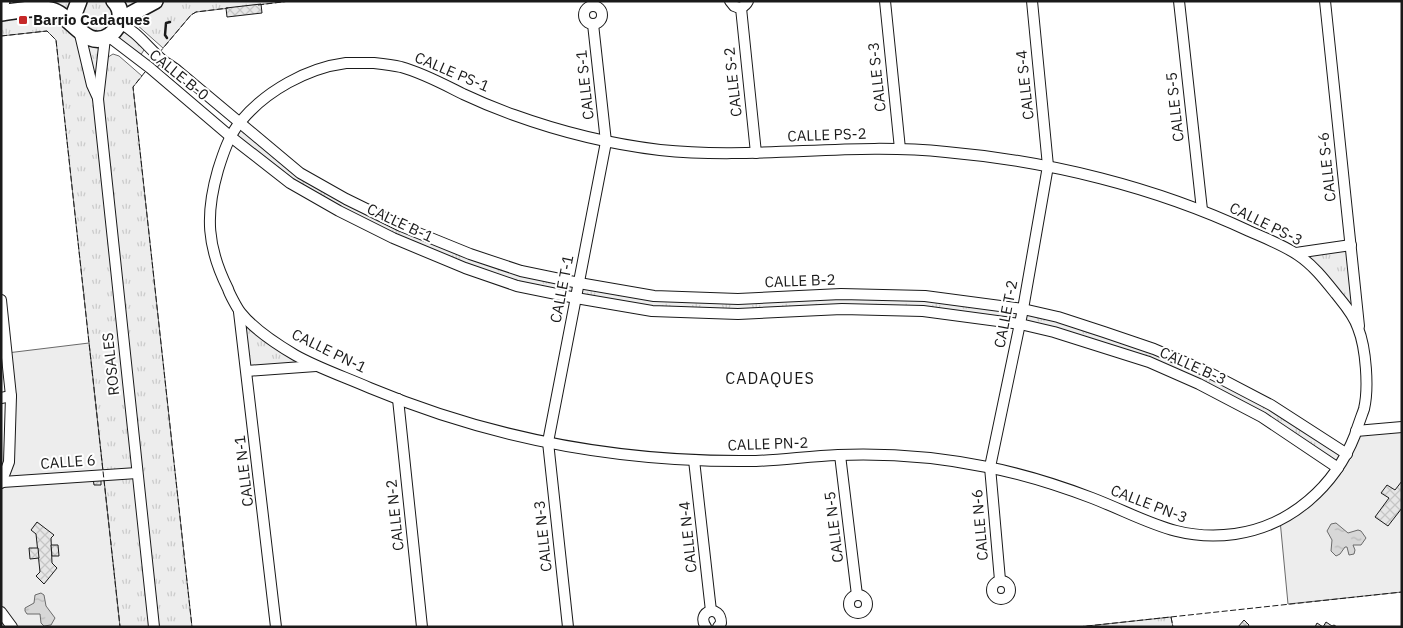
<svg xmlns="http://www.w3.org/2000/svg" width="1403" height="628" viewBox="0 0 1403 628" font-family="'IBM Plex Sans',sans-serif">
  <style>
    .grass { fill: url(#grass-tufts); stroke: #6a6a6a }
    .built { fill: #ededed; stroke: #6a6a6a }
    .water { fill: url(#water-ripples); stroke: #6a6a6a }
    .building { fill: url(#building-cross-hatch); stroke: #1a1a1a }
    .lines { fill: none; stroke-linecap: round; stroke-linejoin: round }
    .street-casing { stroke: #1a1a1a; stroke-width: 12 }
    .primary-casing { stroke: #1a1a1a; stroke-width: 18 }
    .street { stroke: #fff; stroke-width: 10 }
    .primary { stroke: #fff; stroke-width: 15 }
    .fence { stroke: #1a1a1a; stroke-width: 1; stroke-dasharray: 6 2.5; stroke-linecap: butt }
    .wall { stroke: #1a1a1a; stroke-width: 2.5 }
    .poi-dot { fill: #c62828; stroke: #fff; stroke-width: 2 }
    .labels { text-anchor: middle; stroke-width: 4; stroke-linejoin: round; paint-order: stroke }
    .poi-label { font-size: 15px; font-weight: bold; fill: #1a1a1a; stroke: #fff; text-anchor: start }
    .street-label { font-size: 15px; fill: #1a1a1a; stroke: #fff }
    .neighbourhood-label { font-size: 16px; letter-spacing: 1px; fill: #1a1a1a; stroke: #fff }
  </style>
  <defs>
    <pattern id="grass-tufts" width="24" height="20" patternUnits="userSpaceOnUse" patternTransform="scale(1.25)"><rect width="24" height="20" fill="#ededed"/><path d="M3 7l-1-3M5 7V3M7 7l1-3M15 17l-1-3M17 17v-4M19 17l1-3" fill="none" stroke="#cbcbcb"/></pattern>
    <pattern id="water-ripples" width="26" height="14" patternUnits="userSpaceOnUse" patternTransform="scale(1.25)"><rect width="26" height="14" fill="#d7d7d7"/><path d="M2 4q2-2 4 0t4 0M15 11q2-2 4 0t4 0" fill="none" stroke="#b8b8b8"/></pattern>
    <pattern id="building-cross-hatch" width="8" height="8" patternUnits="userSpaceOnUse" patternTransform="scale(1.25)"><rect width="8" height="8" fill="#e6e6e6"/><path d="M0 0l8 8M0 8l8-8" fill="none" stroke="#c5c5c5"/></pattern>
  </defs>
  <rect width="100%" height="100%" fill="#fff"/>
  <g class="grass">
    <polygon points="1,1 155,1 116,29 86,36 154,627 120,627 56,40 47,31 1,36"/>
    <polygon points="164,1 290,1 196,12 191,15 163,48 136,24 135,19 147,8"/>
    <polygon points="124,30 146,47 140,56 116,39"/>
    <polygon points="87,43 99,46 95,85"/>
    <polygon points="113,54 119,56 142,76 133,87 192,627 159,627 104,120 103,94 105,59"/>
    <polygon points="239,123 300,173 346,199 521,271 654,296 925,296 1023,309 1206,371 1347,454 1338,468 1199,384 1054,332 923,311 652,311 517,286 339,211 231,137"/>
    <polygon points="1351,245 1359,329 1296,253"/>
    <polygon points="239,312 318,366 247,371"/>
    <polygon points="1171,617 1173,627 1078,627"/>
  </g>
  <g class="built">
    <polygon points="89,343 120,627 12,627 1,612 1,483 9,462 7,353"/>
    <polygon points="1402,427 1402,592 1288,604 1280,520 1312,498 1356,431"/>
  </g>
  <g class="water">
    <polygon points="1336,523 1348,533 1358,530 1361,531 1366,538 1361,545 1353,545 1355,550 1354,554 1349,555 1347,547 1345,547 1340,554 1336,556 1331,551 1332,540 1327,531 1331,524"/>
    <polygon points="41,593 44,595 46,606 55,618 51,625 44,626 41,623 40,614 27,614 25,611 25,608 34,603 35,595"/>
  </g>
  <g class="building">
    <polygon points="261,4 262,13 227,17 226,8"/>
    <polygon points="152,57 160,64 155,70 147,63"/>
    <polygon points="93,478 101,478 101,485 94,485"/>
    <polygon points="1402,481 1402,508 1388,526 1375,517 1389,498 1381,493 1387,485 1395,490"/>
    <polygon points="37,522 54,535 51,538 52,563 57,568 44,584 36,576 40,572 36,534 31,530"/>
    <polygon points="51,545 58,545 59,556 52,556"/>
    <polygon points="29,548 38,548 39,558 30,559"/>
    <polygon points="1244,620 1249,625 1248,627 1238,627"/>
    <polygon points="1326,622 1332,626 1334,625 1337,627 1315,627 1317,623 1323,627"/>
  </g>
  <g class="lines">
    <defs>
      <g id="street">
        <path d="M 730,1 L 734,6 C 740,9 745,7 748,1"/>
        <polyline points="885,1 900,149"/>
        <polyline points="1179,1 1202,210"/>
        <polyline points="1325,1 1359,326"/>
        <circle cx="593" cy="15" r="9"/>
        <polyline points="741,8 756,153"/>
        <path d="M 119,23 C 136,31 145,44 159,57 C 164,62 172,66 178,71 L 300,173 L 346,199 L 401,226 L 470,254 L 521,271 L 579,283 L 654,296 L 738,299 L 841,294 L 925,296 L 1023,309 L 1058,317 L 1104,332 L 1154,349 L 1206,371 L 1271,405 L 1347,454"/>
        <polyline points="79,30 92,85 98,98"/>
        <polyline points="108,36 150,68 231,137 290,183 339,211 393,238 465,268 517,286 576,298 652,311 738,314 842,309 923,311 1020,324 1054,332 1149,362 1199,384 1262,417 1338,468"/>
        <polyline points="105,38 98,99 154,627"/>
        <path d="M 374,63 C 383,64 392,65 401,67 C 423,73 443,84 463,94 C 480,102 497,109 514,115 C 561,132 610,144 660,150 C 755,160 851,142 946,152 C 1049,161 1155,187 1249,231 C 1265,238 1283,245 1298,255 C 1313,265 1324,279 1336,294 C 1344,304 1354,315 1358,328 C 1366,348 1369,388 1364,409 C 1363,412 1356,431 1355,435 C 1335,486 1291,526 1235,534 C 1177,542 1144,518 1092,498 C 1058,485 1023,474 987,467 C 938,457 888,453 838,455 C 811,456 783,460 756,461 C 624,463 492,439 370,388 C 345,377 318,368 295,355 C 278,345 253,328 241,313 C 238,310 229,293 228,289 C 207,247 205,215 218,170 C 223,154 229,135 241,121 C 266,91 307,68 346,63 C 355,63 365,63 374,63 Z"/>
        <polyline points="1296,253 1351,245"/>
        <polyline points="1,300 11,396 9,462 1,483"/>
        <polyline points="239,312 276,627"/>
        <polyline points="247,371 316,366"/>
        <polyline points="1,398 11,396"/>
        <polyline points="398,399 422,627"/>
        <polyline points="1356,431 1402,427"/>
        <polyline points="840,455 857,595"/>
        <polyline points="694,460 711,611"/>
        <polyline points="2,482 137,473"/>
        <polyline points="1000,580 990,467 1023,309 1048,166 1032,1"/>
        <circle cx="1001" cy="590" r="9"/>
        <circle cx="858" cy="604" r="9"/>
        <polyline points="1,612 12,627"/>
        <polyline points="568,627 548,442 606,142 593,24"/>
        <path d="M 706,627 C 695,611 721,603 721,623 L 718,627"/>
      </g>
      <g id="primary">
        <polyline points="1,1 2,1"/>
        <path d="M 1,13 C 17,11 36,6 51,10 C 72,15 86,52 110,35 C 115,31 119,25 120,19 C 121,12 119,6 114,1"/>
        <polyline points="120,20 155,1"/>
        <polyline points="76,27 74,14 79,1"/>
      </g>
    </defs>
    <use href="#street" class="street-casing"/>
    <use href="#primary" class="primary-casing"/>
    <use href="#street" class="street"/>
    <use href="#primary" class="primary"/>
    <g class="fence">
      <polyline points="258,5 290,1"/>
      <polyline points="1,36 47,31 56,40 120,627"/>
      <polyline points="159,53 191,15 196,12 228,8"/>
      <polyline points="145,72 133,87 192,627"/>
      <polyline points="1171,617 1173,627"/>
      <polyline points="1078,627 1402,592"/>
    </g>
    <polyline class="wall" points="167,38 165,35 166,23 170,22"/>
  </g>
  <rect class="poi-dot" x="18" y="15" width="10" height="10" rx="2.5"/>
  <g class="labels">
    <g class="poi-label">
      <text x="33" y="25">Barrio Cadaques</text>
    </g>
    <g class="street-label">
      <text transform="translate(452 72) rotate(23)" y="5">CALLE PS-1</text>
      <text transform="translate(179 75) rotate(39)" y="5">CALLE B-0</text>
      <text transform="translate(877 77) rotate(-96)" y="5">CALLE S-3</text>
      <text transform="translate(733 82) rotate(-96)" y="5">CALLE S-2</text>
      <text transform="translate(585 85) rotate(-96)" y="5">CALLE S-1</text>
      <text transform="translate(1025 85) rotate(-96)" y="5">CALLE S-4</text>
      <text transform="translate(1175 107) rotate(-96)" y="5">CALLE S-5</text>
      <text transform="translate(827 135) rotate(-2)" y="5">CALLE PS-2</text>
      <text transform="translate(1327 167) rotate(-96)" y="5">CALLE S-6</text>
      <text transform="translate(400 223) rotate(25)" y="5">CALLE B-1</text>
      <text transform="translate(1266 224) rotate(26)" y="5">CALLE PS-3</text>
      <text transform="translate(800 281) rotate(-2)" y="5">CALLE B-2</text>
      <text transform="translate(562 289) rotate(-79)" y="5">CALLE T-1</text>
      <text transform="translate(1006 314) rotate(-79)" y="5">CALLE T-2</text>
      <text transform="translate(329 351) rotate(26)" y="5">CALLE PN-1</text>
      <text transform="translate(111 364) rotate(-96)" y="5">ROSALES</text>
      <text transform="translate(1193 366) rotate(24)" y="5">CALLE B-3</text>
      <text transform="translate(768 444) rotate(-2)" y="5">CALLE PN-2</text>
      <text transform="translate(68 462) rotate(-4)" y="5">CALLE 6</text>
      <text transform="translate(244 471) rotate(-97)" y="5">CALLE N-1</text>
      <text transform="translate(1149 504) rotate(21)" y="5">CALLE PN-3</text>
      <text transform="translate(395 515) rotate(-96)" y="5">CALLE N-2</text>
      <text transform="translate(980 525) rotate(-95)" y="5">CALLE N-6</text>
      <text transform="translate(834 527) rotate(-97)" y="5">CALLE N-5</text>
      <text transform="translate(543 536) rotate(-96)" y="5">CALLE N-3</text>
      <text transform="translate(688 537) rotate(-96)" y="5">CALLE N-4</text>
    </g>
    <g class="neighbourhood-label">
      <text x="770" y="384">CADAQUES</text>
    </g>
  </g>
  <rect width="1403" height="628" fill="none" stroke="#1a1a1a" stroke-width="5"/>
</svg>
